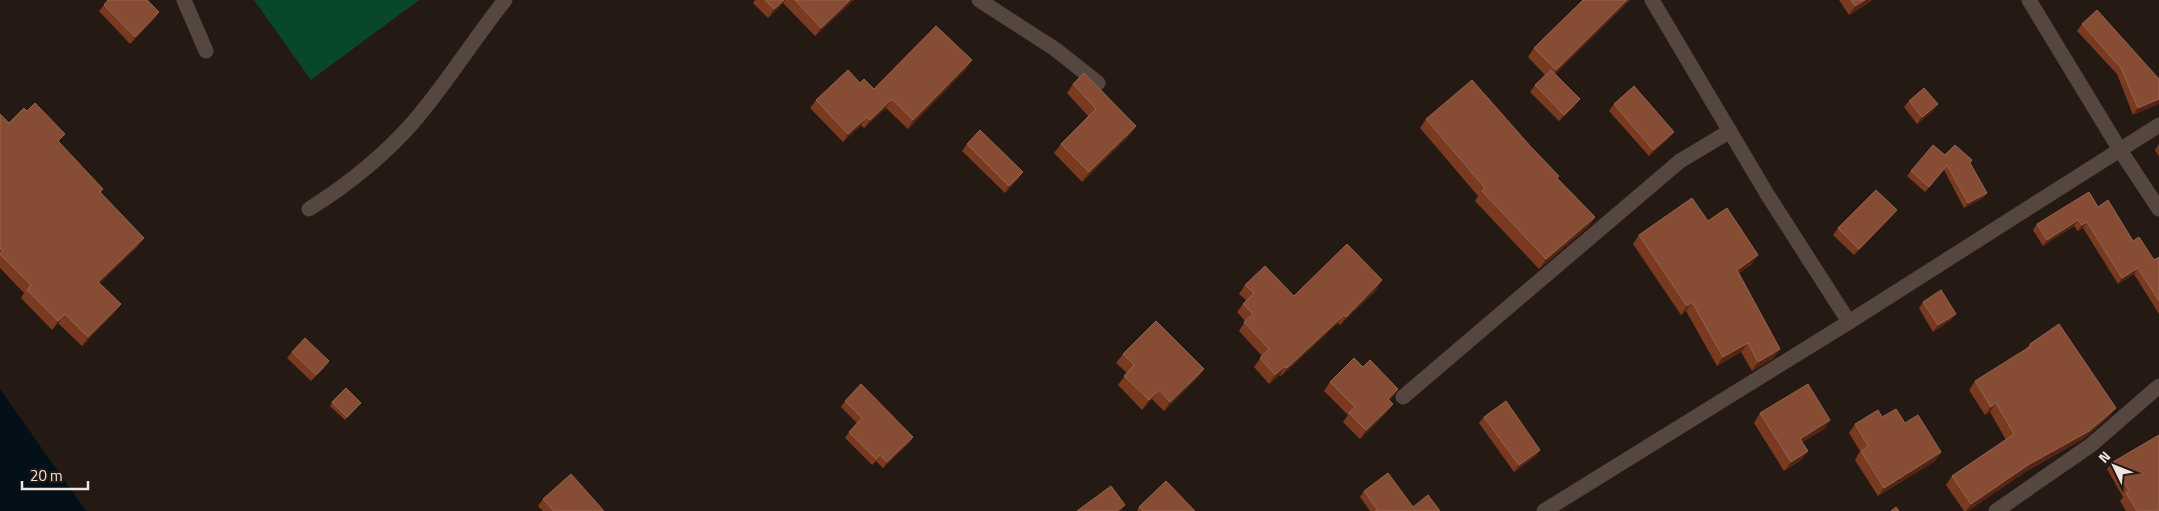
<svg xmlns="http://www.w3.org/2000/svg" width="2159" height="511" viewBox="0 0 2159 511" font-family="'Titillium Web',sans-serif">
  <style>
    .green { fill: #084727 }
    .water { fill: #041018 }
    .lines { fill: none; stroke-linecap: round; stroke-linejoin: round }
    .street { stroke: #554640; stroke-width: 15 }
    .wall { fill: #7a3a20 }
    .shaded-wall { fill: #532512 }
    .building { fill: #864c34; stroke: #96644f }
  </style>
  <rect width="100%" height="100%" fill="#251914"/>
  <polygon class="green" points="254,0 419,0 311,80"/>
  <polygon class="water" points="0,389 86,511 0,511"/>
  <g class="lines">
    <g class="street">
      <polyline points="184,0 206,51"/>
      <polyline points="979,0 1055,49 1098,83"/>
      <polyline points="1652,0 1767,194 1849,322"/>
      <polyline points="2029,0 2120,150 2159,209"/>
      <path d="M 309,209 C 349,184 385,155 416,119 C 448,81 474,39 505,0"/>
      <polyline points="1403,397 1680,161 1730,131"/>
      <polyline points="1544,511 1849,322 2159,125"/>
      <polyline points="1996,511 2091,445 2159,386"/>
    </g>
  </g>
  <g class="wall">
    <polygon points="755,0 854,0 815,36 783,3 768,18 753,3"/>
    <polygon points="1583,0 1630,0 1555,74 1575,106 1559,121 1530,92 1535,85 1545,75 1528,57 1534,48"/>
    <polygon points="1839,0 1873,0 1849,15"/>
    <polygon points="104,5 159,12 155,18 130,44 99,11"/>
    <polygon points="2082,24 2159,79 2133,115 2117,74 2077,31"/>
    <polygon points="972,60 966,69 908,129 886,108 864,128 861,125 843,142 810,108 816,100 860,83 874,89"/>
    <polygon points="1073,84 1136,126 1130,135 1082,182 1054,153 1061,144 1088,116 1067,93"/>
    <polygon points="1909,101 1933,111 1917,124 1904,107"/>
    <polygon points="1614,104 1669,138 1649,156 1609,111"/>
    <polygon points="0,114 9,123 59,143 101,193 138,246 100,283 121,304 114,313 82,346 58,323 52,330 21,298 24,293 0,268"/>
    <polygon points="1426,119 1557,178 1595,217 1589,226 1539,269 1475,201 1478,196 1420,128"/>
    <polygon points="967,144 1023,172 1018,179 1005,193 962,151"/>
    <polygon points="2159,144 2159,157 2155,150"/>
    <polygon points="1945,155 1970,163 1987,193 1983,198 1964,208 1944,170 1925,192 1907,176 1911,171"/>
    <polygon points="2098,207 2154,260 2159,257 2159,314 2134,274 2118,284 2083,228 2078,231 2074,226 2043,246 2033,230 2037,224"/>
    <polygon points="1897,210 1892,216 1854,255 1833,235 1838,228"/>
    <polygon points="1708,221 1752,264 1739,273 1774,358 1752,371 1741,352 1717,366 1686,311 1681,315 1633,244 1639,235"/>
    <polygon points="1245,285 1294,296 1377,289 1340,325 1338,323 1281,376 1280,375 1269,384 1254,367 1262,356 1239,331 1245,321 1237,312 1246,300 1239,294"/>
    <polygon points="1923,302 1951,320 1933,332 1919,308"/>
    <polygon points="2030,344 2110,416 2083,439 2022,474 1968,511 1964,511 1946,485 1952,476 2006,440 1990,412 1985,415 1969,390 1975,381 2025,350"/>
    <polygon points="292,352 329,361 325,367 311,381 287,358"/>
    <polygon points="1123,354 1204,369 1197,378 1164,411 1152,399 1142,410 1118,385 1127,373 1116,363"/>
    <polygon points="1363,367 1398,389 1389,401 1393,404 1386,413 1360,439 1343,422 1348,415 1324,391 1330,382"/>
    <polygon points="845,401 913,437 909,443 883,468 876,461 872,465 845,438 849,432 857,423 841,407"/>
    <polygon points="332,402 361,403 345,420 330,406"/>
    <polygon points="1760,413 1830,420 1824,429 1802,442 1808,451 1801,460 1784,471 1754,423"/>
    <polygon points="1484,417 1540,450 1536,456 1514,472 1479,423"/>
    <polygon points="1882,417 1905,423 1941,452 1935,461 1878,496 1855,460 1860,451 1849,433 1855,424"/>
    <polygon points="2113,462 2159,511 2126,511 2120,501 2123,497 2107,469"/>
    <polygon points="1364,491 1413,507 1440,511 1370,511 1360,497"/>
    <polygon points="543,499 604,511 543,511 538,506"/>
    <polygon points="1139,507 1195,511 1137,511"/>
  </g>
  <g class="shaded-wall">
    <polygon points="784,0 786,0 768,18 774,9"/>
    <polygon points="850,0 854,0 815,36 821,28"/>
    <polygon points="1627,0 1630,0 1550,79 1556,70"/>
    <polygon points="1865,0 1873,0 1849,15 1855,6"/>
    <polygon points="159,12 155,18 130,44 135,37"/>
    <polygon points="972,60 966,69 908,129 913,120"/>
    <polygon points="892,99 886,108 864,128 870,120"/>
    <polygon points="1580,99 1575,106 1559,121 1564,115"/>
    <polygon points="2159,99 2159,104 2133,115 2138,108"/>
    <polygon points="1938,104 1933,111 1917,124 1922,117"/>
    <polygon points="867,117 861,125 843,142 848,134"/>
    <polygon points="1136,126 1130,135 1082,182 1089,172"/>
    <polygon points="1674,132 1669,138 1649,156 1653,150"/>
    <polygon points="1023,172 1018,179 1005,193 1009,186"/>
    <polygon points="1987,193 1983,198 1964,208 1968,203"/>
    <polygon points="1897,210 1892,216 1854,255 1859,249"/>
    <polygon points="1595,217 1589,226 1539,269 1546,259"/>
    <polygon points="2078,220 2074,226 2043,246 2047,240"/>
    <polygon points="2087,222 2083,228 2078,231 2082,225"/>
    <polygon points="144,238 138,246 92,291 98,282"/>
    <polygon points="1758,255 1752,264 1731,279 1737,270"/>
    <polygon points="2138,268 2134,274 2118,284 2122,278"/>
    <polygon points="1382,280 1377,289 1340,325 1346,317"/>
    <polygon points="1692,302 1686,311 1681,315 1687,306"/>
    <polygon points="121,304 114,313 82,346 88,337"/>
    <polygon points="65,314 58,323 52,330 58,321"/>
    <polygon points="1956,314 1951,320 1933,332 1938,325"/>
    <polygon points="1344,315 1338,323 1281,376 1287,368"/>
    <polygon points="1748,343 1741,352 1717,366 1723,357"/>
    <polygon points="1780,349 1774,358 1752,371 1758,362"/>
    <polygon points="329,361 325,367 311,381 316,375"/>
    <polygon points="1285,366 1280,375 1269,384 1275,375"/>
    <polygon points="1204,369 1197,378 1164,411 1170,402"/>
    <polygon points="1398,389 1392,398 1381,408 1388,399"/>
    <polygon points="1159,390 1152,399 1142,410 1149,400"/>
    <polygon points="1996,403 1990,412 1985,415 1991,407"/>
    <polygon points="1393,404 1386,413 1360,439 1366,430"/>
    <polygon points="2116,408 2110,416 2083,439 2022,474 1968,511 1966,511 1971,504 2028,465"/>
    <polygon points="1830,420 1824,429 1793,448 1800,439"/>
    <polygon points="913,437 909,443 883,468 887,462"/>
    <polygon points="1540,450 1536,456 1514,472 1519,465"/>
    <polygon points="1808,451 1801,460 1784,471 1791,462"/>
    <polygon points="1941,452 1935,461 1878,496 1884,488"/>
    <polygon points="1125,505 1121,511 1117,511"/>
  </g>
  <g class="building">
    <polygon points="108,0 147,0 159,12 135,37 104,5"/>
    <polygon points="765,0 784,0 774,9"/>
    <polygon points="795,0 850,0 821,28"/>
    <polygon points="1583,0 1627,0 1556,70 1534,48"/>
    <polygon points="1851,0 1865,0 1855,6"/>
    <polygon points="2097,10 2159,79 2159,99 2138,108 2121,68 2082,24"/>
    <polygon points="936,26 972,60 913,120 892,99 870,120 867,117 848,134 816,100 848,70 860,83 864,79 874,89"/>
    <polygon points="1551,70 1580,99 1564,115 1535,85"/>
    <polygon points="1084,73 1136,126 1089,172 1061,144 1096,109 1073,84"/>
    <polygon points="1472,80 1531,147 1559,176 1557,178 1595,217 1546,259 1482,191 1485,188 1426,119"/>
    <polygon points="1634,86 1674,132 1653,150 1614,104"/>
    <polygon points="1924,88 1938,104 1922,117 1909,101"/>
    <polygon points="35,103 65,134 58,141 103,189 100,192 144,238 98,282 121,304 88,337 65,314 58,321 27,290 31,285 0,254 3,251 0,248 0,114 9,123 24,108 27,111"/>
    <polygon points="980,130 1023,172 1009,186 967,144"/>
    <polygon points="1933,145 1945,155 1955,145 1972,160 1970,163 1987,193 1968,203 1947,165 1929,187 1911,171"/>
    <polygon points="1876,190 1897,210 1859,249 1838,228"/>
    <polygon points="2089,192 2098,207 2108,200 2133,241 2139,237 2154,260 2159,257 2159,301 2138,268 2122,278 2087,222 2082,225 2078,220 2047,240 2037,224"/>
    <polygon points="1692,198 1708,221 1727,208 1758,255 1737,270 1780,349 1758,362 1748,343 1723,357 1692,302 1687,306 1639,235"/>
    <polygon points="1347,244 1382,280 1346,317 1344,315 1287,368 1285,366 1275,375 1260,358 1269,349 1244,322 1253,314 1243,304 1254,293 1245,285 1265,266 1294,296"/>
    <polygon points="1941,290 1956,314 1938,325 1923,302"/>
    <polygon points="1156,321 1204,369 1170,402 1159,390 1149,400 1124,376 1134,365 1123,354"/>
    <polygon points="2059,324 2116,408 2089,431 2028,465 1971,504 1952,476 2014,434 1996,403 1991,407 1975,381 2031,346 2030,344"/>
    <polygon points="305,338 329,361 316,375 292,352"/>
    <polygon points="1354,358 1363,367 1370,360 1398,389 1388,399 1393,404 1366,430 1349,413 1355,407 1330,382"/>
    <polygon points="861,384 913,437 887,462 880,455 876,459 849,432 862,418 845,401"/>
    <polygon points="1808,384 1830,420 1800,439 1808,451 1791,462 1760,413"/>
    <polygon points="346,388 361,403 347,417 332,402"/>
    <polygon points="1506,401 1540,450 1519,465 1484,417"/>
    <polygon points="1896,409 1905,423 1918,415 1941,452 1884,488 1861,451 1868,446 1855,424 1878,410 1882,417"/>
    <polygon points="2159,435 2159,511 2137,511 2126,493 2129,491 2113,462"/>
    <polygon points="1388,473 1413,507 1428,495 1440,511 1375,511 1377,509 1364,491"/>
    <polygon points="571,474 604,511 554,511 543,499"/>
    <polygon points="1166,481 1195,511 1143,511 1139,507"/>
    <polygon points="1111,486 1125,505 1117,511 1077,511"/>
    <polygon points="1896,507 1899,511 1891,511"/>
  </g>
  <g transform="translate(2114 466) rotate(313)" stroke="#251914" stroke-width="4" paint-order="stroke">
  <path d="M0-4L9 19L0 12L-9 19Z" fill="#eee5e1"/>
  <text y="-8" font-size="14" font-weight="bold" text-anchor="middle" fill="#eee5e1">N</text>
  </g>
  <path d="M22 481v8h66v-8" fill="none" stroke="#eee5e1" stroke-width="2.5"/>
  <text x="30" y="481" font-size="15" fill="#eee5e1" stroke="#251914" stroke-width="4" paint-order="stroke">20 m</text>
</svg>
